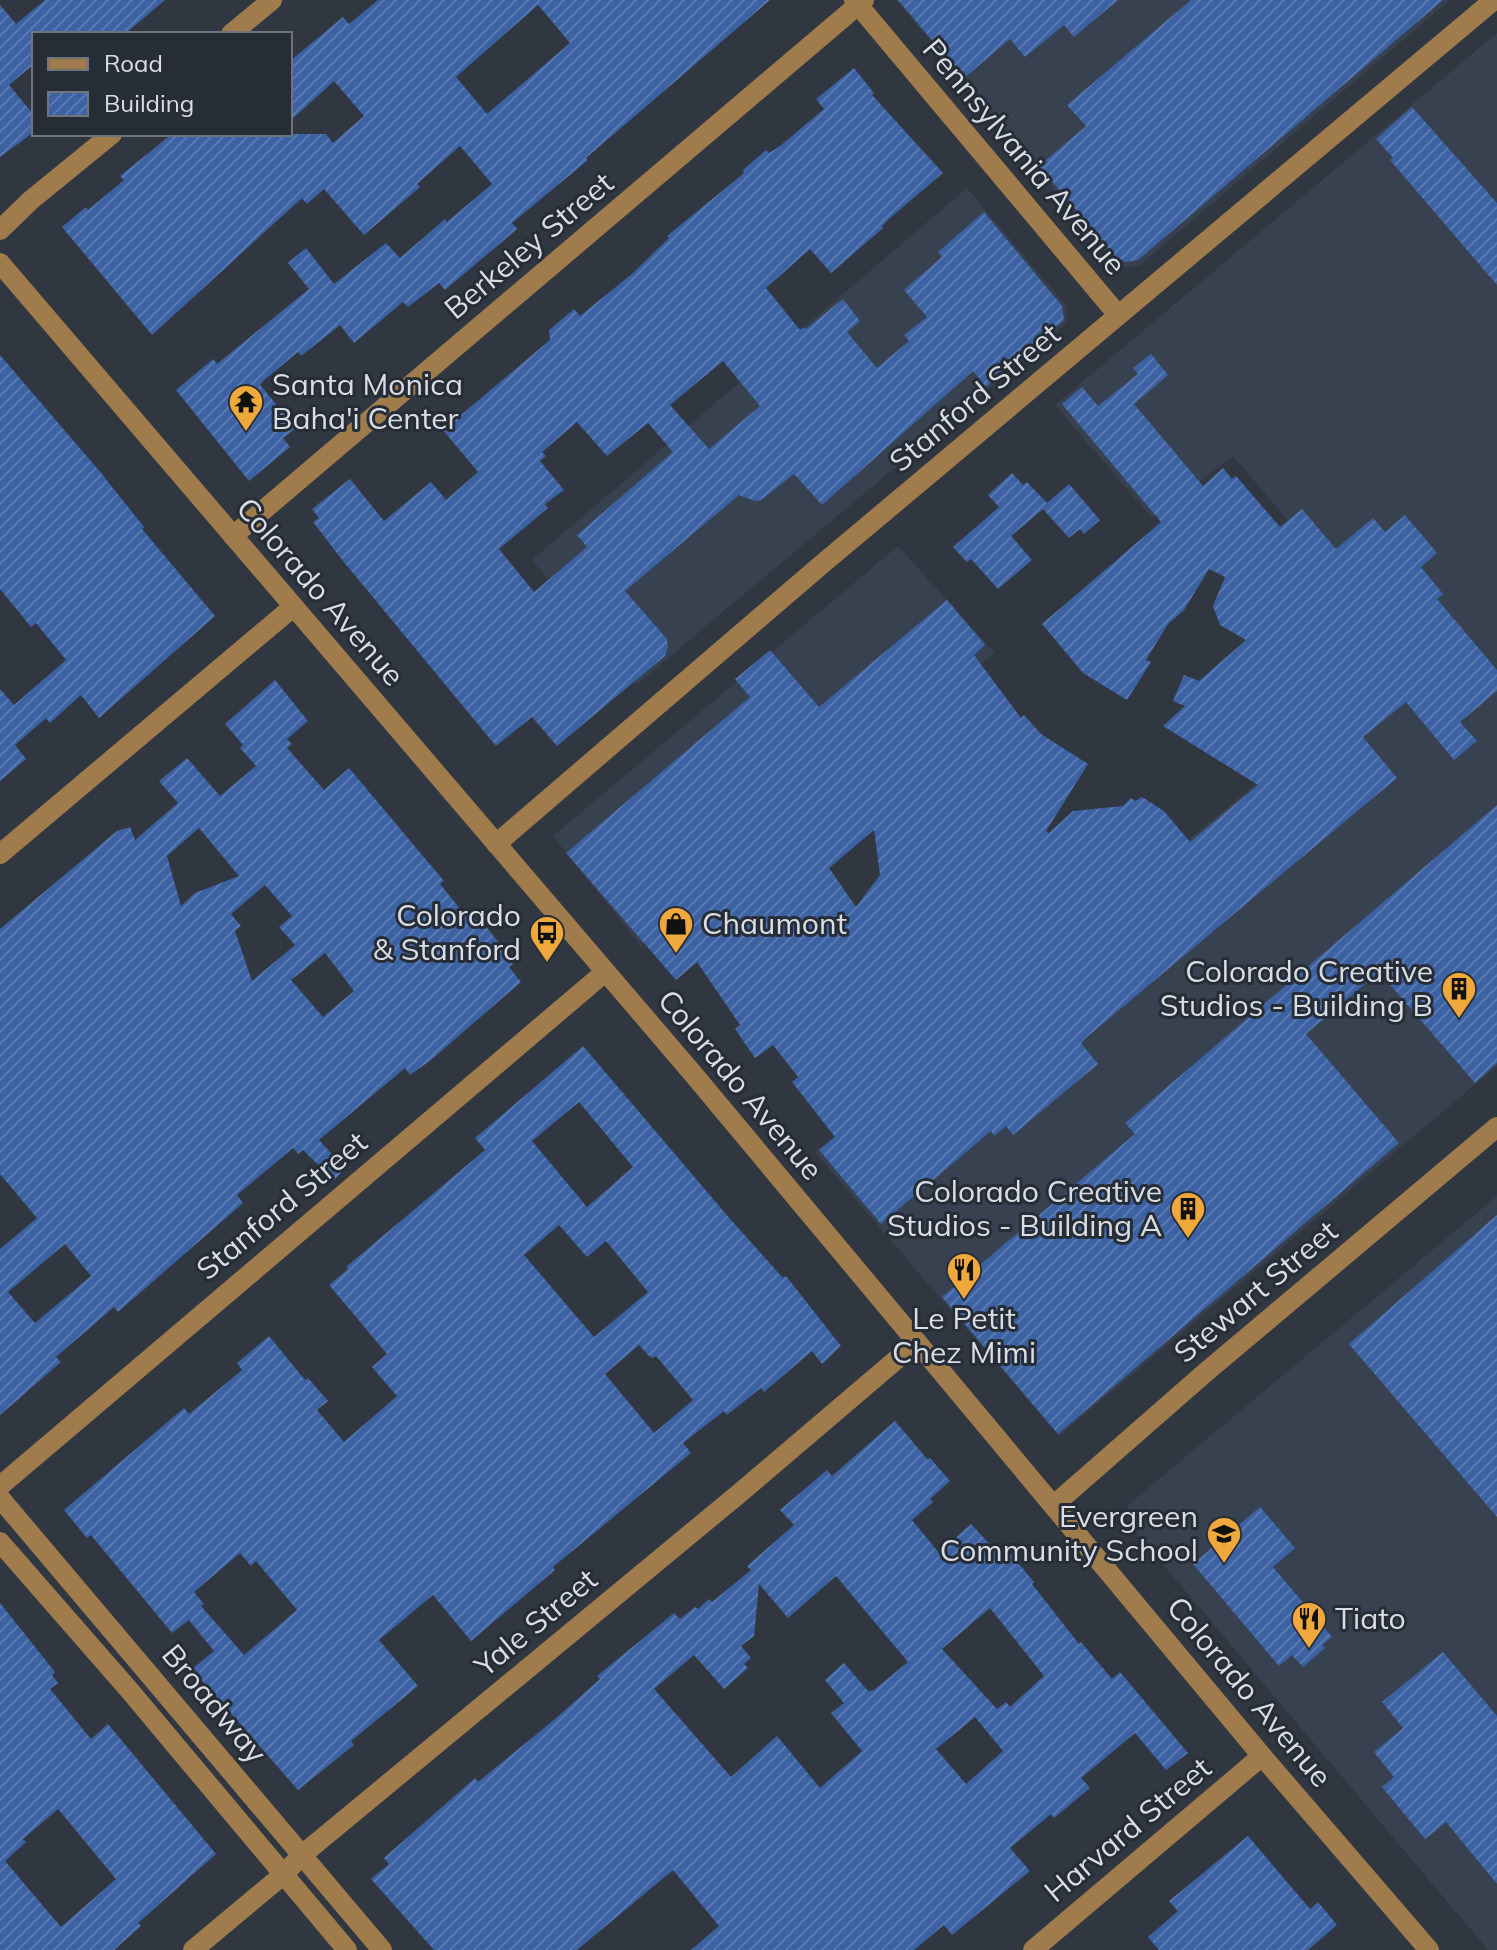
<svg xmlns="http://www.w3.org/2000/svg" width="1497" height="1950" viewBox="0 0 1497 1950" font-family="Mulish,sans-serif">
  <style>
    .built { fill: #374150 }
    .building { fill: url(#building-hatch); fill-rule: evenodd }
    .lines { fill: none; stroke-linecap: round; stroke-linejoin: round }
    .minor { stroke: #a07c4d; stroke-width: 20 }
    .labels { text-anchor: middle; stroke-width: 6; stroke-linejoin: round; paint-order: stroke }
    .street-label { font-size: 30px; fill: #d9dde4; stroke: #272d37 }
    .poi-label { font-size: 30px; fill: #d9dde4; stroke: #272d37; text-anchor: end }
  </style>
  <defs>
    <pattern id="building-hatch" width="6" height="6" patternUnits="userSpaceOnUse" patternTransform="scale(2)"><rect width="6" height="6" fill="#3c62a3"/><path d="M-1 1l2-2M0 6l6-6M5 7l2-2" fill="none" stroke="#5878b0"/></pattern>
  </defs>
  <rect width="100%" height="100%" fill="#313741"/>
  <g class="built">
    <polygon points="896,0 1450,0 1140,265 1127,267 1116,264"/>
    <polygon points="1497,33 1497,1066 1059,1436 815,1152 1405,659 1233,456 1152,518 1055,405"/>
    <polygon points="967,188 1067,307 1066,324 636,685 532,560"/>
    <polygon points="898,546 995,653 641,946 553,836"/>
    <polygon points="1497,1196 1497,1950 1488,1950 1129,1524 1128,1505"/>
  </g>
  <g class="building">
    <polygon points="45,0 165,0 125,34 34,34 34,64 9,85 34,115 34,132 0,157 0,5 16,24"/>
    <path d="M 378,0 L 770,0 L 586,158 L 588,160 L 512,223 L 517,229 L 445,290 L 439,283 L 408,307 L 403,302 L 354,343 L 340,325 L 301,356 L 298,352 L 263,381 L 260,385 L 296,428 L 283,438 L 290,447 L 249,481 L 176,390 L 213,359 L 217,364 L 309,289 L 288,263 L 306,248 L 334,284 L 386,243 L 400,258 L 445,219 L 447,222 L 492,184 L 460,146 L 417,184 L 420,187 L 364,235 L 324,189 L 307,204 L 302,198 L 152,335 L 62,227 L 86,207 L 88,210 L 124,180 L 120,176 L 172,134 L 326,134 L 333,143 L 364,116 L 334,81 L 290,121 L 290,61 L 343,17 L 349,24 ZM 538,5 L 570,43 L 487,114 L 456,77 Z"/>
    <polygon points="898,0 1118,0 1074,37 1064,25 1025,57 1010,39 964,78"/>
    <polygon points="1191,0 1443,0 1138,260 1125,262 1116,257 1039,166 1086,126 1067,105"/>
    <path d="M 854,68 L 874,93 L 872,95 L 943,173 L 890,218 L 882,226 L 883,228 L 831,273 L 810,249 L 766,288 L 800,330 L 804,327 L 806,329 L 843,299 L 860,321 L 847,332 L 877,368 L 909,341 L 904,335 L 927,317 L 904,290 L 942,257 L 938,252 L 984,212 L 1062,306 L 1064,320 L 986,387 L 973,371 L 822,505 L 794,474 L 761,500 L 754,501 L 739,495 L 625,591 L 667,639 L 668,647 L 665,656 L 557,746 L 532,717 L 496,746 L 343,561 L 313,522 L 319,518 L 312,509 L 350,479 L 384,521 L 431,482 L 446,500 L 478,472 L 443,430 L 550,340 L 549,330 L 574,309 L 580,316 L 633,273 L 669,238 L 667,236 L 744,173 L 743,170 L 766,150 L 769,153 L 780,146 L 824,109 L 816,99 ZM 723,361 L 760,406 L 709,449 L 670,405 ZM 577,422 L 607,456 L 648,423 L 673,452 L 577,535 L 587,547 L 534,592 L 499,549 L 548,508 L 545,504 L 564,490 L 540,461 L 546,456 L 542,452 Z"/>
    <polygon points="1412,107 1497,203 1497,285 1390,160 1393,158 1376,139"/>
    <path d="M 1151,354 L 1168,375 L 1134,404 L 1203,486 L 1223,468 L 1232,479 L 1236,476 L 1280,527 L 1302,509 L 1336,549 L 1373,518 L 1385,532 L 1405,515 L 1437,553 L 1421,567 L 1443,594 L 1437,599 L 1497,670 L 1497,691 L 1460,722 L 1477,741 L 1454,760 L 1406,702 L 1363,737 L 1397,778 L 1088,1036 L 1081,1043 L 1098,1064 L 1013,1135 L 1006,1126 L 994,1136 L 991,1131 L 881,1224 L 819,1150 L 835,1137 L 792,1082 L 798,1077 L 773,1045 L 755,1058 L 735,1029 L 740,1025 L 697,962 L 676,980 L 566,853 L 750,697 L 735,679 L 770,650 L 819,707 L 947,600 L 985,645 L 974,655 L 1021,718 L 1024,715 L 1041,734 L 1088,764 L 1046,831 L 1049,833 L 1073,811 L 1123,806 L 1131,798 L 1135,801 L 1142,797 L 1164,811 L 1190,842 L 1258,785 L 1163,726 L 1185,706 L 1173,701 L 1184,675 L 1199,681 L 1246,640 L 1220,625 L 1213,606 L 1225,577 L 1209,569 L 1184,610 L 1168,624 L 1146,660 L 1151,662 L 1127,700 L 1083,673 L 1042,624 L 1161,522 L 1062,404 L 1082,387 L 1098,406 L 1138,374 L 1133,368 ZM 874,830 L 880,875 L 856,907 L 829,868 Z"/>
    <polygon points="0,355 101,473 144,527 142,529 215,616 99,718 81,695 50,723 46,718 15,745 26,759 0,781 0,689 14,705 66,660 36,623 31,627 0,589"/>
    <polygon points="1012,473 1023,485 1027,482 1047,503 1069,484 1100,520 1084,534 1080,529 1069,538 1043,509 1011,536 1032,560 998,589 971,559 967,562 953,547 999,507 988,495"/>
    <path d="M 275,680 L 308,721 L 287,739 L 292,744 L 287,748 L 324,790 L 349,768 L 444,881 L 440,884 L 470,921 L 474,918 L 481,925 L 483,923 L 508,954 L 506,956 L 513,964 L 509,967 L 521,982 L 431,1060 L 410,1075 L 405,1068 L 319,1140 L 345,1169 L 334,1180 L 303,1150 L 298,1154 L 293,1148 L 237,1195 L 243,1203 L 118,1312 L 114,1307 L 56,1357 L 61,1362 L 0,1415 L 0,1249 L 37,1218 L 0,1174 L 0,929 L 117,831 L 130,827 L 135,840 L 178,803 L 159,781 L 187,758 L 220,796 L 256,766 L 240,748 L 243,745 L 225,724 ZM 199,828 L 239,876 L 195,893 L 181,906 L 167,856 ZM 265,885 L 292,916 L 279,927 L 295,945 L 252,981 L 235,931 L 241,926 L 231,914 ZM 325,953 L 354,991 L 323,1017 L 291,980 ZM 65,1244 L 91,1276 L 35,1323 L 8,1292 Z"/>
    <polygon points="1497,805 1497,1063 1475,1083 1379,972 1352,995 1306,1034 1399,1143 1058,1434 942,1297 1135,1134 1125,1123"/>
    <path d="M 583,1046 L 731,1220 L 783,1278 L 786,1276 L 841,1346 L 822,1364 L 812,1351 L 764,1392 L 761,1388 L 727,1415 L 724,1411 L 683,1443 L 691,1453 L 553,1567 L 555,1570 L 471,1641 L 433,1595 L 379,1640 L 418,1686 L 351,1741 L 354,1745 L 298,1790 L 192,1669 L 214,1651 L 189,1620 L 172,1633 L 91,1535 L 87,1538 L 64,1510 L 184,1408 L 189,1414 L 242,1370 L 237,1363 L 269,1336 L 305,1380 L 308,1378 L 328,1401 L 317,1410 L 344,1442 L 397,1396 L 372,1367 L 387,1354 L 329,1285 L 348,1269 L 346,1267 L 485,1150 L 475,1138 ZM 579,1102 L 633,1167 L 587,1207 L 532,1141 ZM 559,1225 L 587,1257 L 606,1241 L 648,1292 L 594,1337 L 524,1255 ZM 639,1345 L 649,1356 L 653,1358 L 656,1356 L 693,1400 L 654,1433 L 605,1374 ZM 240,1553 L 251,1566 L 256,1561 L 297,1610 L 244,1655 L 201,1606 L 204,1604 L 194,1592 Z"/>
    <polygon points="1497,1215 1497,1517 1349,1344"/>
    <path d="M 895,1421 L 928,1460 L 930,1458 L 950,1481 L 930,1499 L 933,1502 L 912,1520 L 939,1553 L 971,1524 L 997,1552 L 1004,1546 L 1034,1582 L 1032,1584 L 1079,1644 L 1081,1642 L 1112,1679 L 1120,1672 L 1188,1753 L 1166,1770 L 1135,1733 L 1081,1778 L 1090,1788 L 1054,1818 L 1051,1814 L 1010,1848 L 1030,1871 L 952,1935 L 944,1925 L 914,1950 L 691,1950 L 719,1926 L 673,1870 L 577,1950 L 434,1950 L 371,1879 L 389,1864 L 384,1858 L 475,1778 L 478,1782 L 555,1719 L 600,1679 L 597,1676 L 674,1613 L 680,1619 L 695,1607 L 698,1609 L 709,1599 L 712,1602 L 751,1570 L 747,1566 L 794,1525 L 780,1510 L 827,1470 L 832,1476 ZM 836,1576 L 908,1662 L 874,1690 L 868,1691 L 844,1663 L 825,1680 L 844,1703 L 831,1713 L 862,1751 L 820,1788 L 777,1736 L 731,1777 L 654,1689 L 694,1655 L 724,1689 L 748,1668 L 744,1664 L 751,1658 L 741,1646 L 754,1636 L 759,1584 L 788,1618 ZM 990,1608 L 1044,1676 L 1010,1707 L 1006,1702 L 997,1709 L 942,1649 ZM 975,1717 L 1003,1751 L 966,1784 L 936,1749 Z"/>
    <polygon points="1260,1507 1295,1548 1273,1567 1332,1637 1322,1645 1325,1648 1303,1667 1292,1655 1279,1666 1193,1564"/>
    <path d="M 0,1603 L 55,1672 L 52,1675 L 58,1683 L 50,1689 L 91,1739 L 108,1724 L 216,1854 L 138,1923 L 141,1926 L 114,1950 L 0,1950 ZM 58,1809 L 116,1879 L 61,1927 L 5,1861 L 26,1842 L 23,1839 Z"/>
    <polygon points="1443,1652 1497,1716 1497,1884 1446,1822 1425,1839 1382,1787 1394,1777 1374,1752 1403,1728 1382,1702"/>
    <polygon points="1248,1836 1310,1909 1318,1902 1337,1925 1308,1950 1159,1950 1148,1937 1178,1911 1169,1901"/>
  </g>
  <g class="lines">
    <g class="minor">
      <polyline points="854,0 1118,315"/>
      <polyline points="231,34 272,0"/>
      <polyline points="0,230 31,200 112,134"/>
      <polyline points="0,263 694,1075 1262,1756 1429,1950"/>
      <polyline points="233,536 864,0"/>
      <polyline points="496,844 821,565 1494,0"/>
      <polyline points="0,854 293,607"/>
      <polyline points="0,1486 604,973"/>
      <polyline points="0,1498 382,1950"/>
      <polyline points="1054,1505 1206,1372 1497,1127"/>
      <polyline points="0,1542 130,1691 347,1950"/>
      <polyline points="193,1950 284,1874 302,1855 741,1492 917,1342"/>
      <polyline points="1033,1950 1262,1756"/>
    </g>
  </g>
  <defs>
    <symbol id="temple-pin" viewBox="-11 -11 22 30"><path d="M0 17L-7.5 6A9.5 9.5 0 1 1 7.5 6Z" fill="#eea83c" stroke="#272d37"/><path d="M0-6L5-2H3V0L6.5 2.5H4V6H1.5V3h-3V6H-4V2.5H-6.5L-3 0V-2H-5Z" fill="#111"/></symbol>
    <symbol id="shop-pin" viewBox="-11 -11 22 30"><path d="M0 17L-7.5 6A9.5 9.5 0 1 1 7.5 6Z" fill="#eea83c" stroke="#272d37"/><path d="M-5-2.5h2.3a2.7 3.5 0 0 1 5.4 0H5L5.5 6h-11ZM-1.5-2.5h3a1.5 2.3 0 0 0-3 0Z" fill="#111"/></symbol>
    <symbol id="bus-pin" viewBox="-11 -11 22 30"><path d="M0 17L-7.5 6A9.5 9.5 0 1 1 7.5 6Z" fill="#eea83c" stroke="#272d37"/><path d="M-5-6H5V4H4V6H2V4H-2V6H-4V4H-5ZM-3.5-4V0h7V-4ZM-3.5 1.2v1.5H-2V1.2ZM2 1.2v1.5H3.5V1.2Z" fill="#111"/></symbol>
    <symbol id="building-pin" viewBox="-11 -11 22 30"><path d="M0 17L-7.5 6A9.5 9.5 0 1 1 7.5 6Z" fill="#eea83c" stroke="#272d37"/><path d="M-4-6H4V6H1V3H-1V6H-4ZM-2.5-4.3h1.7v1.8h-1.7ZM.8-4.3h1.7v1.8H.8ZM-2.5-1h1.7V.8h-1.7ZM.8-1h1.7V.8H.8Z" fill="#111"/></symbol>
    <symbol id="restaurant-pin" viewBox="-11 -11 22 30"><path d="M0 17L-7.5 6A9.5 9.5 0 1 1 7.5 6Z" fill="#eea83c" stroke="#272d37"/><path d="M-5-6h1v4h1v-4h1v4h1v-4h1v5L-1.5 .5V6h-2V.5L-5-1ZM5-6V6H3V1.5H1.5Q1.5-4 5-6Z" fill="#111"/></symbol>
    <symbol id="school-pin" viewBox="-11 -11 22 30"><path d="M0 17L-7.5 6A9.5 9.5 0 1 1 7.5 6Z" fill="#eea83c" stroke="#272d37"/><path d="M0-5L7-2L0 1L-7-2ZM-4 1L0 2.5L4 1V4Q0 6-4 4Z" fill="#111"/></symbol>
  </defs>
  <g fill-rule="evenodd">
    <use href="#temple-pin" x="226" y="382" width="40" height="54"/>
    <use href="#shop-pin" x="656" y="904" width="40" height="54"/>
    <use href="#bus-pin" x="527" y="913" width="40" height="54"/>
    <use href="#building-pin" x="1439" y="969" width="40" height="54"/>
    <use href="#building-pin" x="1168" y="1189" width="40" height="54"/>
    <use href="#restaurant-pin" x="944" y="1250" width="40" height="54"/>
    <use href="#school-pin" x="1204" y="1514" width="40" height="54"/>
    <use href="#restaurant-pin" x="1289" y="1599" width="40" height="54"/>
  </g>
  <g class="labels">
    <g class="street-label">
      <text transform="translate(1024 157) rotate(50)" y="10">Pennsylvania Avenue</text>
      <text transform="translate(529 246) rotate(-40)" y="10">Berkeley Street</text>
      <text transform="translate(975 398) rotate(-40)" y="10">Stanford Street</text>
      <text transform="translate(320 592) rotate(49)" y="10">Colorado Avenue</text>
      <text transform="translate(740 1085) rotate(50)" y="10">Colorado Avenue</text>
      <text transform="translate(282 1206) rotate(-40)" y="10">Stanford Street</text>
      <text transform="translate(1256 1292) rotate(-40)" y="10">Stewart Street</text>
      <text transform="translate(536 1623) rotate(-40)" y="10">Yale Street</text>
      <text transform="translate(1249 1692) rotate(50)" y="10">Colorado Avenue</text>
      <text transform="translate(214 1704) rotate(50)" y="10">Broadway</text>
      <text transform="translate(1128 1830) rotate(-40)" y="10">Harvard Street</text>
    </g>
    <g class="poi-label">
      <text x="272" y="395" text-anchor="start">Santa Monica<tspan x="272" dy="34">Baha'i Center</tspan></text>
      <text x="521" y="926">Colorado<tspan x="521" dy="34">&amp; Stanford</tspan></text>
      <text x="702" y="934" text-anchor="start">Chaumont</text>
      <text x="1433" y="982">Colorado Creative<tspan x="1433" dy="34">Studios - Building B</tspan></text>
      <text x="1162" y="1202">Colorado Creative<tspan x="1162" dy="34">Studios - Building A</tspan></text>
      <text x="964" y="1329" text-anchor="middle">Le Petit<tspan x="964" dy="34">Chez Mimi</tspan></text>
      <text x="1198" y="1527">Evergreen<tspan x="1198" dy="34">Community School</tspan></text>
      <text x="1335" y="1629" text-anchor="start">Tiato</text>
    </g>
  </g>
  <rect x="32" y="32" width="260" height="104" fill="#272d37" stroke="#6e737c" stroke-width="2"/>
  <rect x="48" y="58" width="40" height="12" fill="#a07c4d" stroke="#6e737c" stroke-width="2"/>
  <text x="104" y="72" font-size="24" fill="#d9dde4">Road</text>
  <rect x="48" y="92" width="40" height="24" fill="url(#building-hatch)" stroke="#6e737c" stroke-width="2"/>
  <text x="104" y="112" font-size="24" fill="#d9dde4">Building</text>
</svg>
